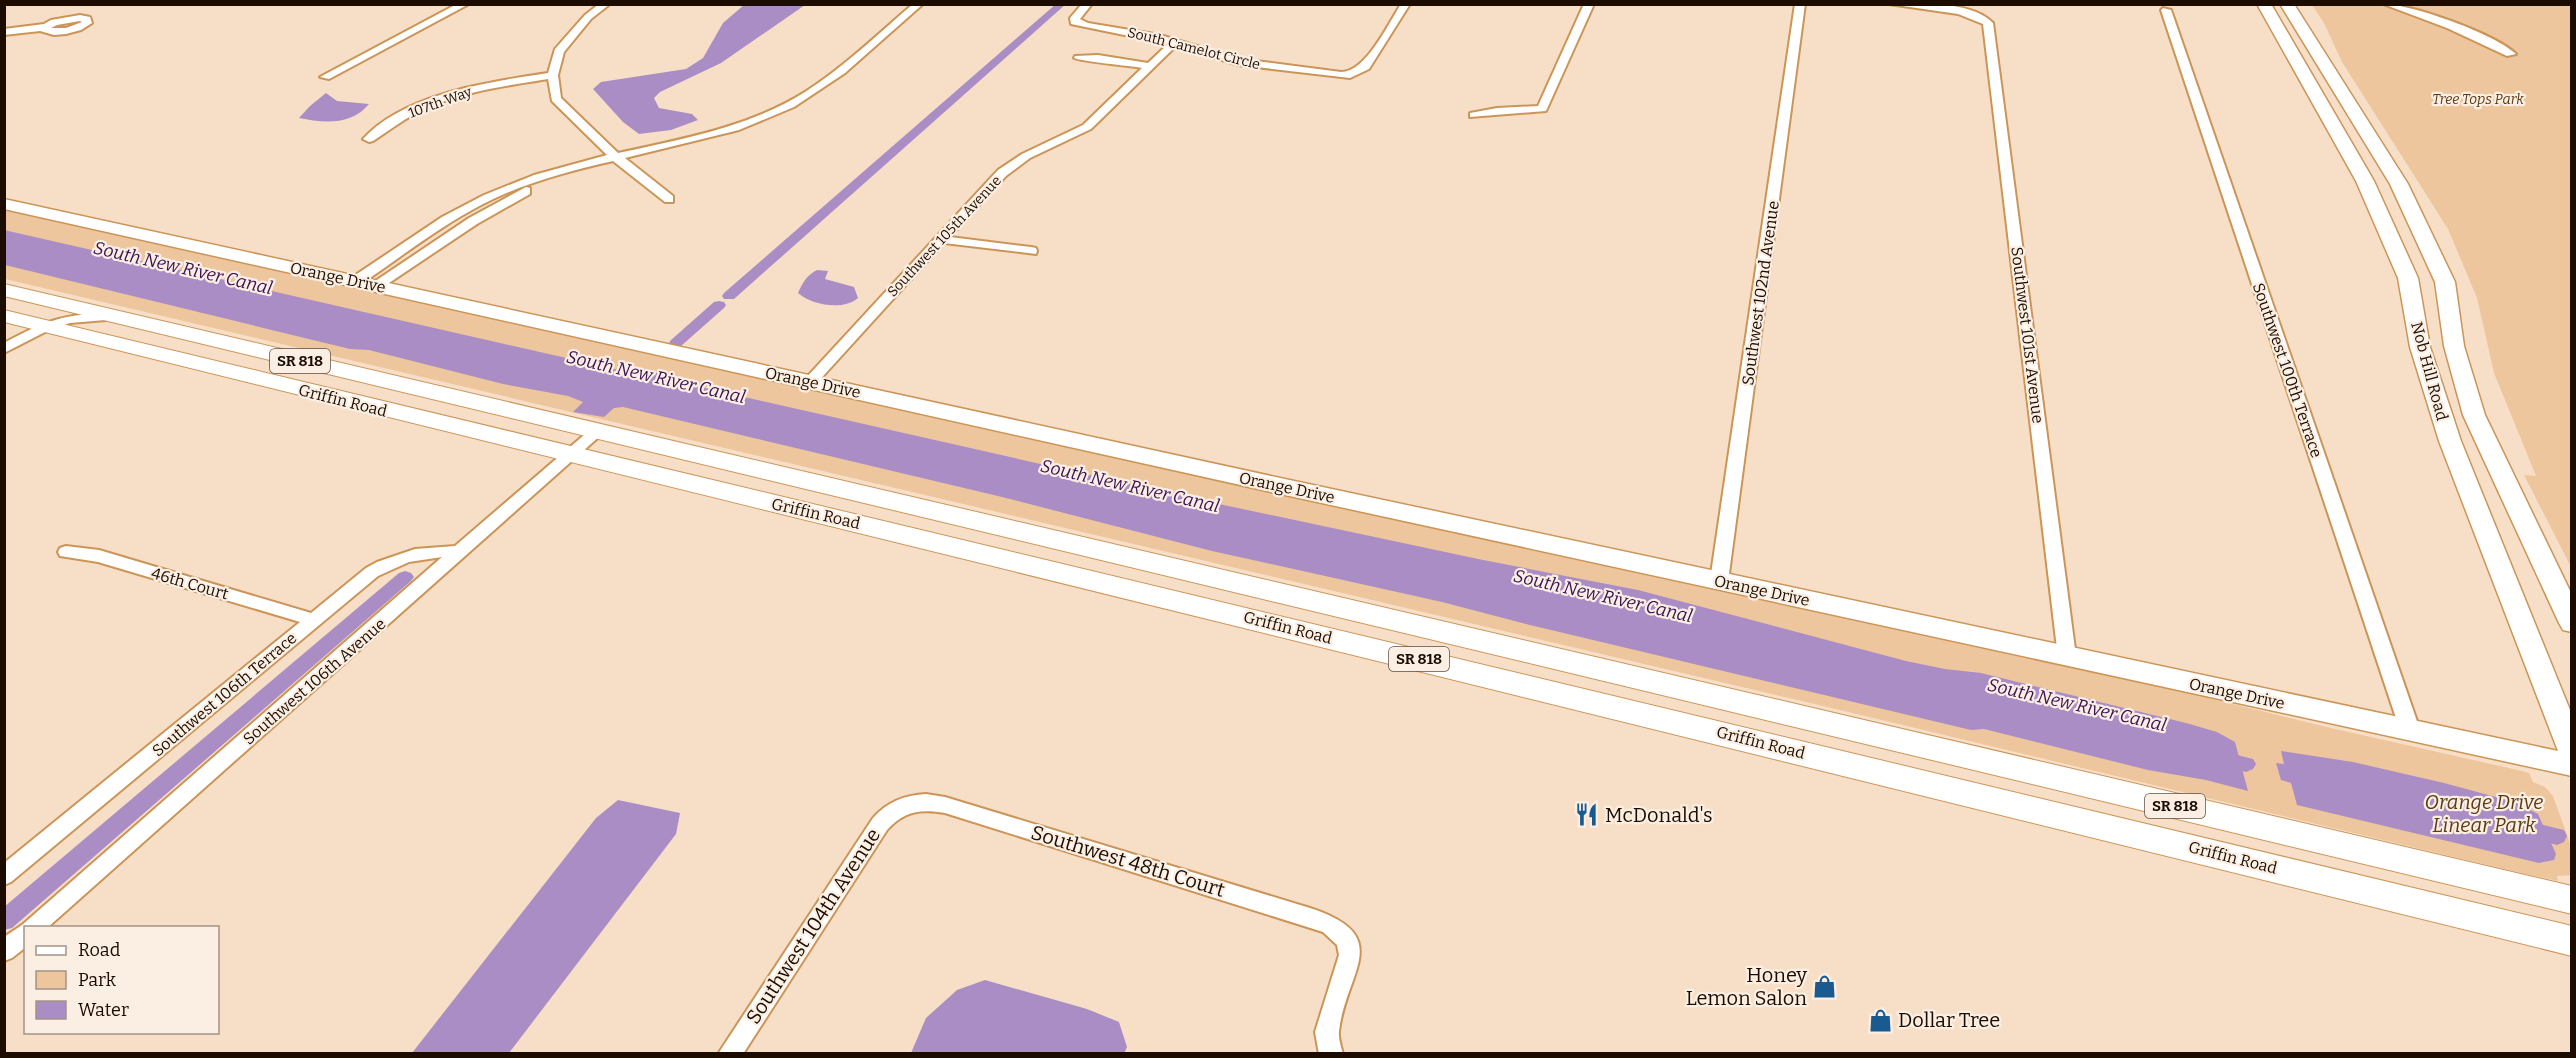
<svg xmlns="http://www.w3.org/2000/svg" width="2576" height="1058" viewBox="0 0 2576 1058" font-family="Bitter,serif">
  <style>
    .green { fill: #eec69d }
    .water { fill: #aa8dc5 }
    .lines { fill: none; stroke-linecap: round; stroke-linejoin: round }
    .canal { fill: #aa8dc5; fill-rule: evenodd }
    .street-casing { stroke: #cc9558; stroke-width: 4 }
    .secondary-casing { stroke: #cc9558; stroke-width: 3 }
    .primary-casing { stroke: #cc9558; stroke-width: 2 }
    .street { fill: #fff; fill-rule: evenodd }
    .secondary { fill: #fff; fill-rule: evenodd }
    .primary { fill: #fff; fill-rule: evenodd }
    .labels { text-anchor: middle; stroke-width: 4.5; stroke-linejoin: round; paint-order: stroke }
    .far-street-label { font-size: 14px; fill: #1c0c00; stroke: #fbefe3 }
    .far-park-label { font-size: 14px; font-style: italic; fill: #5c3b14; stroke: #fbefe3 }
    .shield { fill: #fbefe3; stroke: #5f5044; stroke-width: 1.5 }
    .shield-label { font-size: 15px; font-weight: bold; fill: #1c0c00 }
    .street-label { font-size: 16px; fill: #1c0c00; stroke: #fbefe3 }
    .water-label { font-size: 18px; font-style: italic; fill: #3b1256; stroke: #fbefe3 }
    .near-park-label { font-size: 20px; font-style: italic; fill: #5c3b14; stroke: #fbefe3 }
    .near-poi-label { font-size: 20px; fill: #1c0c00; stroke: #fbefe3; text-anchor: start }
    .near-street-label { font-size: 20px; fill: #1c0c00; stroke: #fbefe3 }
  </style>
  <rect width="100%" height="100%" fill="#f7dfc7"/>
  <g class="green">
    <polygon points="2312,5 2571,5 2571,567 2524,475 2536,476 2494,373 2477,298 2448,229 2342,62 2324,23"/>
    <polygon points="5,209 354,288 2102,672 2331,728 2522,771 2529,773 2533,782 2545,787 2553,796 2571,846 2571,875 2557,876 2558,881 2521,873 1823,706 5,279"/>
  </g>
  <g class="water">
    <polygon points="744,5 805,5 721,63 660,92 654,98 659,108 692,114 698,120 671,130 639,134 623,122 593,89 601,82 686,69 703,58 723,23"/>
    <path d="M 326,93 L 337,101 L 369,104 C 351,126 323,123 299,118 L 310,106 Z"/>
    <polygon points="4,230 619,370 634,368 658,373 659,376 665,379 1200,500 1483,560 1638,590 1906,661 1945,669 1981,673 2186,723 2217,732 2235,742 2248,791 2206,780 2148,770 1984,729 1971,730 1530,625 1442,602 1212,551 1002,497 623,407 614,408 604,417 573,412 583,402 568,396 503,384 369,350 350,349 5,265"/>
    <path d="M 817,270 L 828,271 L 825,279 L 854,287 L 858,298 C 844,311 811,305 798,293 C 803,282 807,275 817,270 Z"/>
    <polygon points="2281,751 2353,762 2444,783 2518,803 2538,814 2556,854 2554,860 2539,863 2297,805 2291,783 2281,780 2276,763 2284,764"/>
    <polygon points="618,800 680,813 676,834 509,1053 412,1053 596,818"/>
    <polygon points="985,980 1087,1009 1119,1022 1127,1047 1124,1054 911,1053 926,1018 957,990"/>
  </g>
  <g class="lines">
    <g class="canal">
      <polygon points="1056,4 1066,4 734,299 724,299 722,296 724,293"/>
      <polygon points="719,301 724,302 726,305 724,308 681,346 671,346 669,343 671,340 714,302"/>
      <polygon points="405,571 411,573 414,577 411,581 12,928 4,930 4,907 399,573"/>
      <polygon points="2218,750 2253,759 2256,764 2253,769 2246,772 2211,763 2208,758 2211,753"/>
      <polygon points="2526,821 2564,830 2567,836 2564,842 2557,845 2519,835 2516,829 2519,823"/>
    </g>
    <defs>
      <g id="street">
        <polygon points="457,4 469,4 329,79 320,77"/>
        <path d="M 599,4 L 610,4 L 591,19 L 564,52 L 558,75 L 561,98 L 618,153 C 682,139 749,127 805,92 C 844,67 878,34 913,4 L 923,4 L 845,73 L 794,107 L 739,130 L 625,158 L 673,196 L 673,202 L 665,202 L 613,161 C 569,171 524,183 483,204 C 440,226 401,257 361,284 L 351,284 L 349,281 L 351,278 L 442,217 L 484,195 L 534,175 L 607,155 L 552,101 L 548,79 C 507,86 463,91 425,109 C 406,117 390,130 373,141 L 369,142 L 363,139 C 405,93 490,82 548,73 L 555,49 L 585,15 Z"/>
        <path d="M 1082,4 L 1092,4 L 1080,19 L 1088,23 L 1160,35 L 1240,59 L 1341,72 C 1366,72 1388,24 1401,4 L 1410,4 L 1369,69 L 1350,78 L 1239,65 L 1176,46 L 1091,129 L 1030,158 L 1006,176 L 950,237 L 1031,247 L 1036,248 L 1037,251 L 1036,254 L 944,243 L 815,385 L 805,385 L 803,382 L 805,379 L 998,170 L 1022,154 L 1083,125 L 1142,68 C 1131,66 1078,61 1074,58 L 1075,56 L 1098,55 L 1148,63 L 1168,44 L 1071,24 L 1070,18 Z"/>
        <polygon points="1584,4 1594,4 1546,111 1470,117 1470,113 1497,108 1538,106"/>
        <polygon points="1795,4 1805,4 1728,581 1725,585 1713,585 1710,581"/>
        <path d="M 1889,4 C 1918,4 1971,0 1993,23 L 2076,657 L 2073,662 L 2067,664 L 2061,662 L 2058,657 L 1983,24 L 1958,14 Z"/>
        <path d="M 2383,4 C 2412,4 2495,34 2516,54 L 2507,56 L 2447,28 Z"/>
        <polygon points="2163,8 2171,10 2420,730 2417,735 2410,737 2403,735 2400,730 2161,10"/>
        <path d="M 80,15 L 90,17 L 92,23 L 81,30 L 66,34 L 54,35 L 40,31 L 4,35 L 4,29 L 44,24 L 51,20 ZM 80,21 L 82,22 L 66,28 L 51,28 L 57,25 Z"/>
        <polygon points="526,187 530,188 530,194 477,224 380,289 370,289 368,286 469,218"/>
        <path d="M 113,312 L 118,313 L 120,316 L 118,319 L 70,323 L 51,329 L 4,353 L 4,343 C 48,319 63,315 113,312 Z"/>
        <polygon points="596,427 604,432 601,435 47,928 26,928 26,947 12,958 4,961 4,937 22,925 442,557 409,562 378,576 11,882 4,885 4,863 300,622 98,562 60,556 58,552 60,548 66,546 99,550 311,613 366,568 377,562 415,549 455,546 591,429"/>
        <path d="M 926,794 L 945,797 L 1310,908 C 1396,936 1346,971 1339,1031 C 1338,1038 1341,1046 1343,1054 L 1319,1054 L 1315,1032 L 1339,955 L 1337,945 L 1323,932 L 945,813 C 920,809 904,811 887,830 L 743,1054 L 718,1054 L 873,818 C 887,802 904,795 926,794 Z"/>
      </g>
      <g id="secondary">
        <polygon points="2257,4 2271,4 2374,181 2418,278 2430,347 2461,441 2572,715 2572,776 1285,495 4,209 4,199 1285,479 2558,751 2439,441 2410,347 2398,278 2356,181"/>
        <polygon points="2280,4 2294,4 2408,184 2455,282 2464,346 2485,415 2572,595 2572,632 2563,630 2559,623 2463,415 2444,346 2435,282 2390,184"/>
      </g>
      <g id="primary">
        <polygon points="4,284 2572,886 2572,914 4,296"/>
        <polygon points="4,310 2572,926 2572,956 4,322"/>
      </g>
    </defs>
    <use href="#street" class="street-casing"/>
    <use href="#secondary" class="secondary-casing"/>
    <use href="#primary" class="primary-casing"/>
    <use href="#street" class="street"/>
    <use href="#secondary" class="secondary"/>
    <use href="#primary" class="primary"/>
  </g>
  <defs>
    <symbol id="restaurant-bare" viewBox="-9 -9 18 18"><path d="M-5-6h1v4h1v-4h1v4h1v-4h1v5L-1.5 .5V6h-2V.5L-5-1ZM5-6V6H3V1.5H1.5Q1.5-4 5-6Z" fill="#195b91" stroke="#fbefe3" stroke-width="2.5" paint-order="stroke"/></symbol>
    <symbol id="shop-bare" viewBox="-9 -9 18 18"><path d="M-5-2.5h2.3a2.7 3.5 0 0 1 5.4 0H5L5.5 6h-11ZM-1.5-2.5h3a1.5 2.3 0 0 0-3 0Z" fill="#195b91" stroke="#fbefe3" stroke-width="2.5" paint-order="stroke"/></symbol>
  </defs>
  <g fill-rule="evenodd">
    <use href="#restaurant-bare" x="1570" y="798" width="33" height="33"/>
    <use href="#shop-bare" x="1808" y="970" width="33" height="33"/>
    <use href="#shop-bare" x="1864" y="1004" width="33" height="33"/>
  </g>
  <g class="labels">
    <g class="far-street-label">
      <text transform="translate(1194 48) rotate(14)" y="5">South Camelot Circle</text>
      <text transform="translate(440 102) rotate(-20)" y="5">107th Way</text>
      <text transform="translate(944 236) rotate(-47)" y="5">Southwest 105th Avenue</text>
    </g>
    <g class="far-park-label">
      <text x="2478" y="104">Tree Tops Park</text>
    </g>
    <g class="shield">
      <rect x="270" y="349" width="60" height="24" rx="4.5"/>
      <rect x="1389" y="647" width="60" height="24" rx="4.5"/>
      <rect x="2145" y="794" width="60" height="24" rx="4.5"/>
    </g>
    <g class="shield-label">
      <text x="300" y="366">SR 818</text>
      <text x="1419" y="664">SR 818</text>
      <text x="2175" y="811">SR 818</text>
    </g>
    <g class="street-label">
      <text transform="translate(338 277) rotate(12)" y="6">Orange Drive</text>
      <text transform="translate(1760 293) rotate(-82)" y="6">Southwest 102nd Avenue</text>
      <text transform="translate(2028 335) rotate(83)" y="6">Southwest 101st Avenue</text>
      <text transform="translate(2288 370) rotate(71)" y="6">Southwest 100th Terrace</text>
      <text transform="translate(2430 371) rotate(75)" y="6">Nob Hill Road</text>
      <text transform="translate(813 382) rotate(12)" y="6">Orange Drive</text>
      <text transform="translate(343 400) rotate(14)" y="6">Griffin Road</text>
      <text transform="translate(1287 487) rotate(12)" y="6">Orange Drive</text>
      <text transform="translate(816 513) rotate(13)" y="6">Griffin Road</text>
      <text transform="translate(190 583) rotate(16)" y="6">46th Court</text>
      <text transform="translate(1762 590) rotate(12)" y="6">Orange Drive</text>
      <text transform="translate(1288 627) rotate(14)" y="6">Griffin Road</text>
      <text transform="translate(314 681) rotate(-41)" y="6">Southwest 106th Avenue</text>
      <text transform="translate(2237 693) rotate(12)" y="6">Orange Drive</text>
      <text transform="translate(224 694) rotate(-40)" y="6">Southwest 106th Terrace</text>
      <text transform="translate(1761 742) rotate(14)" y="6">Griffin Road</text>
      <text transform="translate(2233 857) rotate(14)" y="6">Griffin Road</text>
    </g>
    <g class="water-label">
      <text transform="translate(183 268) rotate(13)" y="6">South New River Canal</text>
      <text transform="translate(656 377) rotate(13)" y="6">South New River Canal</text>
      <text transform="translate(1130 486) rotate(13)" y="6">South New River Canal</text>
      <text transform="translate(1603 596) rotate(13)" y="6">South New River Canal</text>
      <text transform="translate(2077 705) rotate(13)" y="6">South New River Canal</text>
    </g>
    <g class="near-park-label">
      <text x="2484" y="809">Orange Drive<tspan x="2484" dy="23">Linear Park</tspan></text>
    </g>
    <g class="near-poi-label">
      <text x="1605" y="822">McDonald's</text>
      <text x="1807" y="982" text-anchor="end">Honey<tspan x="1807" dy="23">Lemon Salon</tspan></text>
      <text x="1898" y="1027">Dollar Tree</text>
    </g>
    <g class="near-street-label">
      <text transform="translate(1128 861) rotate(17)" y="7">Southwest 48th Court</text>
      <text transform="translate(813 926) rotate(-57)" y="7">Southwest 104th Avenue</text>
    </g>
  </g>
  <rect width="2576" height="1058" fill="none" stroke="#1c0c00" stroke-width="12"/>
  <rect x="24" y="926" width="195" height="108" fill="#fbefe3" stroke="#a29488" stroke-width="1.5"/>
  <rect x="36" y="946" width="30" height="9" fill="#ffffff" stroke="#a29488" stroke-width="1.5"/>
  <text x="78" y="956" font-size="18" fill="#1c0c00">Road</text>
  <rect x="36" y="971" width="30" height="18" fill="#eec69d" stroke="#a29488" stroke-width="1.5"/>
  <text x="78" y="986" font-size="18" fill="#1c0c00">Park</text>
  <rect x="36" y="1001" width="30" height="18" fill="#aa8dc5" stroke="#a29488" stroke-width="1.5"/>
  <text x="78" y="1016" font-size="18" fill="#1c0c00">Water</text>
</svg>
